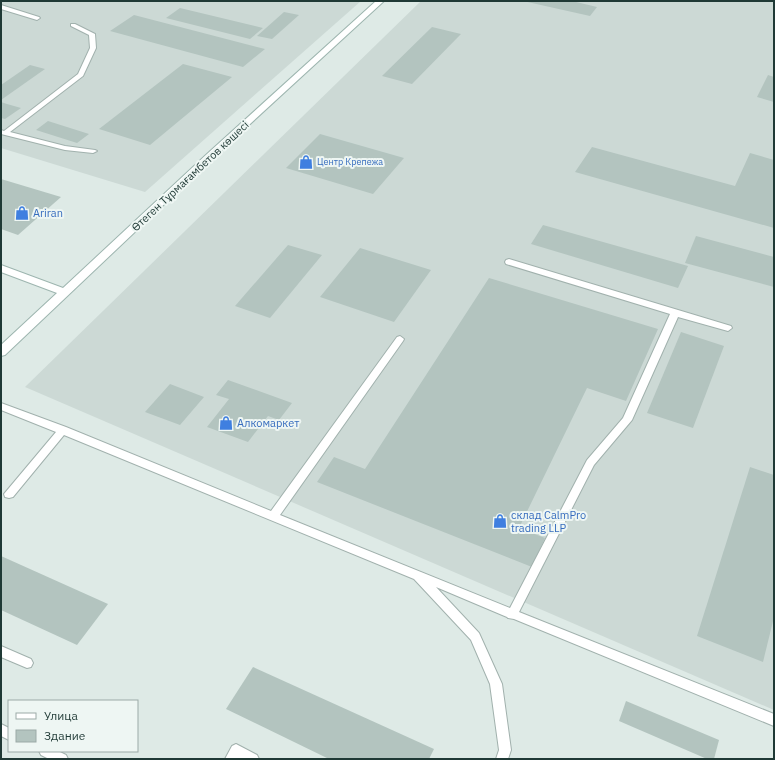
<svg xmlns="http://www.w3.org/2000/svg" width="775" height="760" viewBox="0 0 775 760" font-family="'IBM Plex Sans',sans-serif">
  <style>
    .built { fill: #ccd9d5 }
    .building { fill: #b3c4bf }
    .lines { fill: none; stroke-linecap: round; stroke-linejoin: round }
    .lane-casing { stroke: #a1b1ad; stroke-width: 2 }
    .secondary-casing { stroke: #9db5af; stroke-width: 2 }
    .lane { fill: #fff; fill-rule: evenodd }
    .secondary { fill: #fff; fill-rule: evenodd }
    .labels { text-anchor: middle; stroke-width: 4; stroke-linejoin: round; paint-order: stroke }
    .far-shop-label { font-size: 9px; fill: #366cbe; stroke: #eef6f3; text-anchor: start }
    .street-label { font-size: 11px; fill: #1f3935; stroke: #eef6f3 }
    .shop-label { font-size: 11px; fill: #366cbe; stroke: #eef6f3; text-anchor: start }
  </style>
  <rect width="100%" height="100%" fill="#deeae6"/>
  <g class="built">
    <polygon points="1,1 361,1 145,192 1,148"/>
    <polygon points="421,1 774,1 774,710 25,387"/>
  </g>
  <g class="building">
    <polygon points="523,1 572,1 597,7 590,16"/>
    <polygon points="180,8 263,28 250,39 166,18"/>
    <polygon points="284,12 299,15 272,39 257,36"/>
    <polygon points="134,15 265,49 243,67 110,31"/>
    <polygon points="432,27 461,34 412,84 382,76"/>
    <polygon points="183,64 232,77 150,145 99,129"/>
    <polygon points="30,65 45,69 1,100 1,85"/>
    <polygon points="768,75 774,77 774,102 757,97"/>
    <polygon points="1,102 7,104 21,108 5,119 1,118"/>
    <polygon points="48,121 89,134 77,143 36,130"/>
    <polygon points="320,134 404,158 373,194 286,168"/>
    <polygon points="592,147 735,186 750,153 774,160 774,228 575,172"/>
    <polygon points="1,179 61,197 18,235 1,229"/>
    <polygon points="543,225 688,266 678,288 531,244"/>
    <polygon points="696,236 774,257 774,287 685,263"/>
    <polygon points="288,245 322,255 270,318 235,306"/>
    <polygon points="360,248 431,270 394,322 320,297"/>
    <polygon points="489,278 658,329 626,401 587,388 519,528 545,538 532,567 317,482 334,457 365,469"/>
    <polygon points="681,332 724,346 693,428 647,413"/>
    <polygon points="228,380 292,403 279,420 268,416 248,442 207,427 229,399 216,395"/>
    <polygon points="170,384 204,397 180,425 145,412"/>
    <polygon points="750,467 774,475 774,617 763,662 697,636"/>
    <polygon points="1,556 108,604 77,645 1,610"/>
    <polygon points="253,667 434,749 429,759 329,759 226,709"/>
    <polygon points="626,701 719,740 714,759 707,759 619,721"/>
  </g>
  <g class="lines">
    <defs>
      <g id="lane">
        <polygon points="1,5 39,17 40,18 37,20 1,9"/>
        <polygon points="71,24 75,24 95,34 96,48 83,76 10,132 65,146 95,150 97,151 93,153 65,150 1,134 1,130 4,131 78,74 90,48 89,35 71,26"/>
        <polygon points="509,259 731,326 732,328 728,331 678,317 632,420 594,465 519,612 774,714 774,726 514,619 508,618 507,617 436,587 479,633 502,684 511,750 508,759 496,759 499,750 490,684 471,640 414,579 64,435 13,497 9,498 5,497 4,494 56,432 1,410 1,403 66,427 271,511 397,337 400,336 404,339 403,341 280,515 510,608 587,460 623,418 670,314 506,264 505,262 506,260"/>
        <polygon points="1,646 31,659 33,663 31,667 27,668 1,657"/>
        <polygon points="1,724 9,728 9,740 1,736"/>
        <polygon points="236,744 257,755 259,759 238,758 238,759 225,759 232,746"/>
        <polygon points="39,751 58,751 66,755 68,759 49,759 41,755"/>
      </g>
      <polygon id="secondary" points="376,1 384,1 213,158 5,355 1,356 1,345 57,293 1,272 1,265 63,288 207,154"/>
    </defs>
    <use href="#lane" class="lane-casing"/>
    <use href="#secondary" class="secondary-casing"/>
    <use href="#lane" class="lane"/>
    <use href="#secondary" class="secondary"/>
  </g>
  <defs>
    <symbol id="shop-bare" viewBox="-9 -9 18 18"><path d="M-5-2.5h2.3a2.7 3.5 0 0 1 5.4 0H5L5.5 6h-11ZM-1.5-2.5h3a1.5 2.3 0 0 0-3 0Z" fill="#3f7fe0" stroke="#eef6f3" stroke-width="2.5" paint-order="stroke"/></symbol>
  </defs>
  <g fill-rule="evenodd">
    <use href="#shop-bare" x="296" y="152" width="20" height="20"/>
    <use href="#shop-bare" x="12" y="203" width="20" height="20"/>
    <use href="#shop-bare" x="216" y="413" width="20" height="20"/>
    <use href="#shop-bare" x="490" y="511" width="20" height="20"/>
  </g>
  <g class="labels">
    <g class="far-shop-label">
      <text x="317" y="165">Центр Крепежа</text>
    </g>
    <g class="street-label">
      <text transform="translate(190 176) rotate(-43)" y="4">Өтеген Тұрмағамбетов көшесі</text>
    </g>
    <g class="shop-label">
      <text x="33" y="217">Ariran</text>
      <text x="237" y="427">Алкомаркет</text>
      <text x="511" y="519">склад CalmPro<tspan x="511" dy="13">trading LLP</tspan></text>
    </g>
  </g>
  <rect width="775" height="760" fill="none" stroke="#1f3935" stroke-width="4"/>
  <rect x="8" y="700" width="130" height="52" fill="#eef6f3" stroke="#9baaa7"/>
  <rect x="16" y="713" width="20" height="6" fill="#ffffff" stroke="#9baaa7"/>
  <text x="44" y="720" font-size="12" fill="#1f3935">Улица</text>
  <rect x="16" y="730" width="20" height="12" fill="#b3c4bf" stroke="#9baaa7"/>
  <text x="44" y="740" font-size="12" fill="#1f3935">Здание</text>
</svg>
